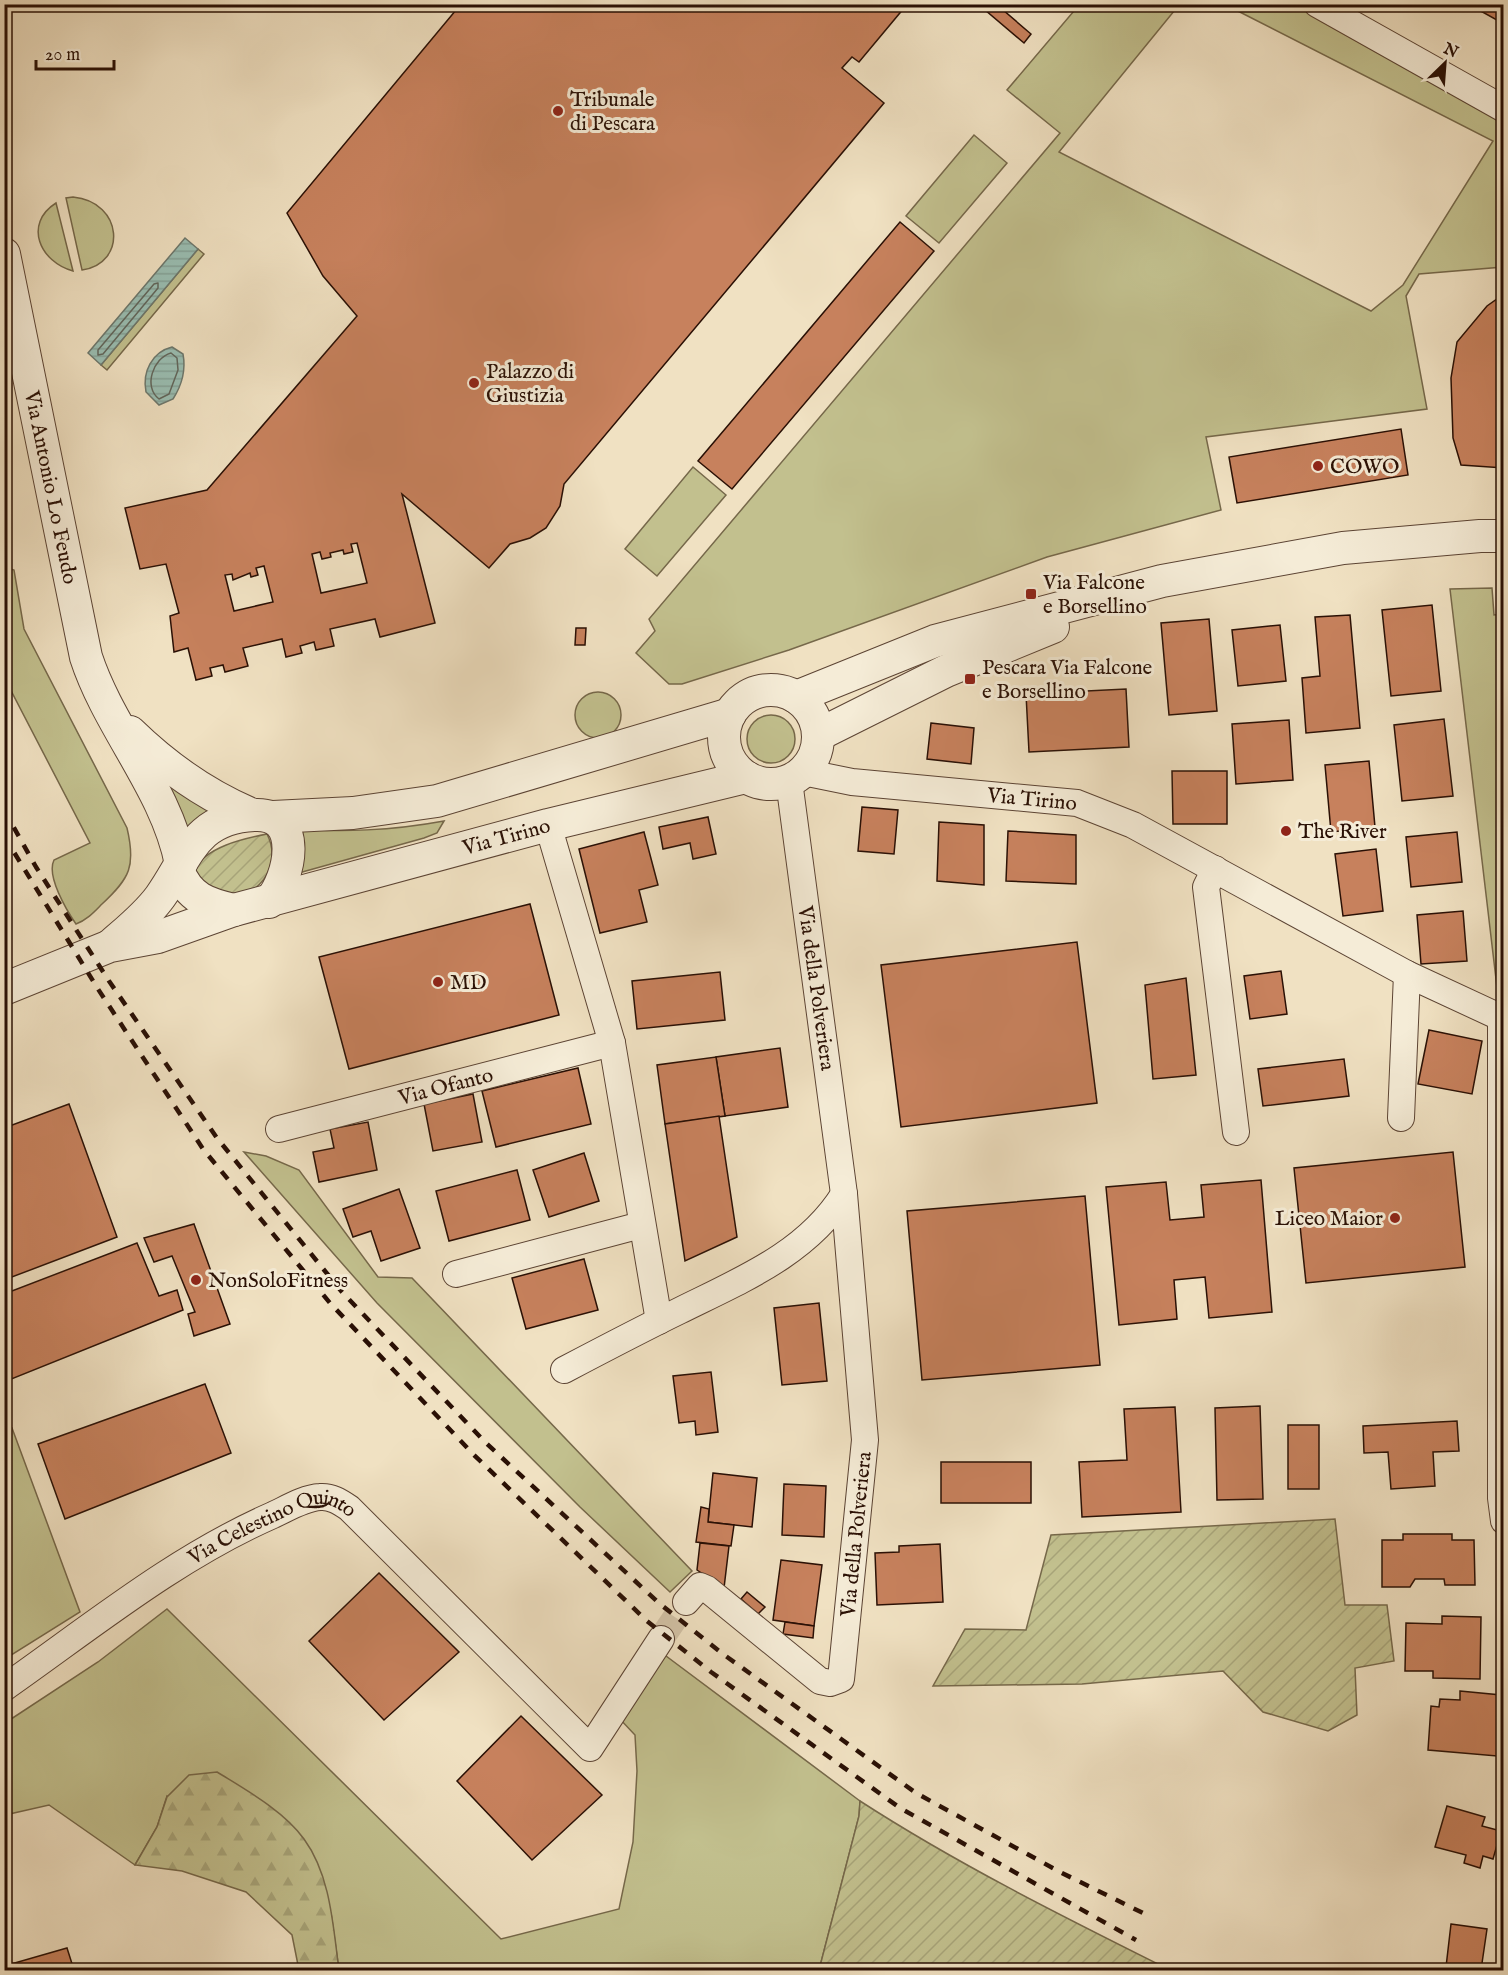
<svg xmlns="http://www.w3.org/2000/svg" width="1508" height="1975" viewBox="0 0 1508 1975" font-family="'IM FELL English',serif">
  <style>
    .green { fill: #c2c08e; stroke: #76684a; stroke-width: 1.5 }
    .forest { fill: url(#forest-firs); stroke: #76684a; stroke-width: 1.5 }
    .garden { fill: url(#garden-furrows); stroke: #76684a; stroke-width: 1.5 }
    .water { fill: url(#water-rules); stroke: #6d786d; stroke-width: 1.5 }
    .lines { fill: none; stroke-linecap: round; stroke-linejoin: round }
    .shore { stroke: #62675c; stroke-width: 1.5 }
    .building { fill: #c7815d; stroke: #2a1005; stroke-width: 1.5; fill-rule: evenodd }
    .minor-tunnel { stroke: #d2c2a6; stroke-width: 26; stroke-dasharray: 26 13; stroke-linecap: butt }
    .minor-casing { stroke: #5c4434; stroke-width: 28 }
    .tertiary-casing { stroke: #5c4434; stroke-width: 34 }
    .minor { stroke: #f5ecd7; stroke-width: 26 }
    .tertiary { stroke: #f5ecd7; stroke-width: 32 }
    .rail { stroke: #2a1005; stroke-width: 4.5; stroke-dasharray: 10 10; stroke-linecap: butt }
    .poi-dot { fill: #8f2418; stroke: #f5ecd7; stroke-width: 2 }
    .labels { text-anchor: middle; stroke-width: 6; stroke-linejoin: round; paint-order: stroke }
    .poi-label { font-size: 21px; fill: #2a1005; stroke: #f5ecd7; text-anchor: start }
    .street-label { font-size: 21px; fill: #2a1005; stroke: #f5ecd7 }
  </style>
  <defs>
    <pattern id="forest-firs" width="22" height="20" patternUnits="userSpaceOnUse" patternTransform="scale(1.5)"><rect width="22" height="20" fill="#c2c08e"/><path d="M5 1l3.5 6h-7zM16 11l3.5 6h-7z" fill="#a7a479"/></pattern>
    <pattern id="garden-furrows" width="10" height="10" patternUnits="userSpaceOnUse" patternTransform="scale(1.5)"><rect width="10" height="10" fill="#c2c08e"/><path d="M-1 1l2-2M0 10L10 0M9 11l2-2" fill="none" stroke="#a7a479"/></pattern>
    <pattern id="water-rules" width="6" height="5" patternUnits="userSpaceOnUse" patternTransform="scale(1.5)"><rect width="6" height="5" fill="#9abeb2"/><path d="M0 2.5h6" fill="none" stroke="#85a298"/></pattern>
  </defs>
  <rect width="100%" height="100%" fill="#f0e1c2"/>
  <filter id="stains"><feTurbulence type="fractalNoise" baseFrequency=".00333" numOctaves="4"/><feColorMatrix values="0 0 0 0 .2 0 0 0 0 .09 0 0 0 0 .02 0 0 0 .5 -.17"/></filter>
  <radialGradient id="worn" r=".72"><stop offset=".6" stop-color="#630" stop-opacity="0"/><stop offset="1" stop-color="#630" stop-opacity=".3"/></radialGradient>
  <g class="green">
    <polygon points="1079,5 1179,5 1059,152 1371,311 1403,285 1493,141 1226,5 1323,5 1503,112 1503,135 1500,141 1504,143 1503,267 1419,274 1406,296 1427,409 1206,437 1221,510 1047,557 789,650 682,684 669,684 636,653 655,631 649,619 1060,133 1007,90"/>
    <polygon points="974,135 1007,163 939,243 906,216"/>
    <path d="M 73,197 C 124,202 127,264 82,270 L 66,198 Z"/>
    <path d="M 56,203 L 73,271 C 40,262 23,224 56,203 Z"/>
    <polygon points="198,249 204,254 107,370 101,365"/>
    <polygon points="693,467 726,495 657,576 625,549"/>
    <path d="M 4,567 L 14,570 L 24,629 L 127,828 C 136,866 130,878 102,904 C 94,912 87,920 76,924 C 67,911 46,876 54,860 L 90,843 L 5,679 Z"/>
    <polygon points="1492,588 1494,615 1504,614 1503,998 1498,996 1450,589"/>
    <circle cx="598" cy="715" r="23"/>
    <circle cx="771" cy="739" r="24"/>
    <polygon points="162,774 219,811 180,831"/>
    <path d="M 444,821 L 437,833 L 424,838 L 288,876 L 290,829 C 344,832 390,831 444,821 Z"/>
    <polygon points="244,1152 266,1156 299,1170 378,1277 412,1278 692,1571 670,1592 580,1507 377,1303"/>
    <polygon points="12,1428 80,1612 5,1659 4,1430"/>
    <polygon points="167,1609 501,1939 619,1909 633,1842 637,1771 635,1735 618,1717 662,1653 860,1801 859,1816 819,1970 339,1970 331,1913 167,1796 157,1827 135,1865 49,1805 5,1815 5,1723 98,1662"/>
  </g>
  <path class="forest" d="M 217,1772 C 246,1790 284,1811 304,1839 C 331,1876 333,1927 339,1970 L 299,1970 L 292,1935 L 246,1892 L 182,1871 L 135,1865 L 157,1827 L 167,1797 L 189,1775 Z"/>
  <g class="garden">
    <path d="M 267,834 C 286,871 247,913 210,888 C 204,884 199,876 194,870 C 206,847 242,839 267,834 Z"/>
    <polygon points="1335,1519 1345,1605 1387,1605 1394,1661 1355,1668 1357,1715 1328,1731 1263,1712 1223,1671 1082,1684 933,1686 965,1629 1026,1630 1051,1535"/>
    <path d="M 860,1801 C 959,1865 1064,1917 1170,1970 L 819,1970 L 859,1816 Z"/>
  </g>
  <g class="water">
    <polygon points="185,238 198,249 101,365 88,353"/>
    <path d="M 172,347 L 183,354 C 186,370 182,385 173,399 L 159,405 L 146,392 C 142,372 152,352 172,347 Z"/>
  </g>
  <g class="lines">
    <g class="shore">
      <polygon points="158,283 158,288 103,354 98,355 98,350 154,284"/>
      <path d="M 171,353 L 177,358 L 178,370 L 169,394 L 159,399 C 143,387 153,358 171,353 Z"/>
    </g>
  </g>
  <g class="building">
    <path d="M 461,4 L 899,4 L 904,8 L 859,62 L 852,57 L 842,68 L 884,103 L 564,484 L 560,506 L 546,528 L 530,538 L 510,544 L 489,568 L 402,494 L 435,623 L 380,637 L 375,619 L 330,629 L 334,646 L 316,650 L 314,642 L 300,646 L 302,653 L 286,657 L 282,639 L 243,648 L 248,666 L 225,672 L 223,665 L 210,668 L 212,676 L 196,680 L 188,648 L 174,652 L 170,616 L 179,613 L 166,564 L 140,569 L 125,508 L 207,490 L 357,316 L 323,276 L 287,213 ZM 357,543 L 367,583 L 321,593 L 312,554 L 320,552 L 322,559 L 331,557 L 330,553 L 343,550 L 344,554 L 353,552 L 351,544 ZM 264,566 L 273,602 L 234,611 L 225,575 L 232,574 L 233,580 L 250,573 L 251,577 L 258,575 L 256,568 Z"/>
    <polygon points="978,4 996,4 1031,34 1024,43"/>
    <polygon points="1468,4 1504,4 1504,24"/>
    <polygon points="900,222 934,251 732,489 698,461"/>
    <polygon points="1504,294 1504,468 1461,465 1453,438 1451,378 1457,342 1487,306"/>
    <polygon points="1401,429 1408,475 1237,503 1229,457"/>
    <polygon points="1432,605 1441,691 1391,696 1382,610"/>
    <polygon points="1350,615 1360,728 1306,733 1302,678 1320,676 1315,617"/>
    <polygon points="1209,619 1217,711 1169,715 1161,623"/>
    <polygon points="1280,625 1286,681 1238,686 1232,630"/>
    <polygon points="576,628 586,628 585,645 575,645"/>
    <polygon points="1126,689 1129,747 1029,752 1026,694"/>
    <polygon points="1444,719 1453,796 1402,801 1394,725"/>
    <polygon points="1289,720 1293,780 1236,784 1232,724"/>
    <polygon points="931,723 974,728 971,764 927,759"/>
    <polygon points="1369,761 1375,827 1331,832 1325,765"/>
    <polygon points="1172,771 1227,771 1227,824 1173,824"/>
    <polygon points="862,807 898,810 894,854 858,851"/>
    <polygon points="708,817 716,854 693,859 690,843 663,849 659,827"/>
    <polygon points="939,822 984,825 984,885 937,881"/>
    <polygon points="1008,831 1076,835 1076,884 1006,881"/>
    <polygon points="644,832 658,885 639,890 647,922 600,933 579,849"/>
    <polygon points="1457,832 1462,882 1411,887 1406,837"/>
    <polygon points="1376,849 1383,911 1343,916 1335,854"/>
    <polygon points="530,904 559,1015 349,1069 319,957"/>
    <polygon points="1463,911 1467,961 1421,964 1417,915"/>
    <polygon points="1077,942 1097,1103 901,1127 881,965"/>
    <polygon points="1281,971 1287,1014 1250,1019 1244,976"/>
    <polygon points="720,972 725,1020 637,1029 632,981"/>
    <polygon points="1186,978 1196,1075 1153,1079 1145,985"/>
    <polygon points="1429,1030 1482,1041 1472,1094 1418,1084"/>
    <polygon points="780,1048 788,1107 725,1116 716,1057"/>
    <polygon points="716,1057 725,1116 665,1124 657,1065"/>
    <polygon points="1344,1059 1349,1096 1263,1106 1258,1069"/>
    <polygon points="578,1068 591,1124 496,1147 482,1091"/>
    <polygon points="473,1094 482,1142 433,1151 424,1104"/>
    <polygon points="69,1104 117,1237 4,1280 4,1128"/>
    <polygon points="719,1116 737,1237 685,1261 665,1124"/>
    <polygon points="368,1122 377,1170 319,1182 313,1152 334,1148 330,1129"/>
    <polygon points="1453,1152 1465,1267 1306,1283 1294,1168"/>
    <polygon points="584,1153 599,1201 549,1217 533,1170"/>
    <polygon points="517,1170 530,1220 449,1241 436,1191"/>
    <polygon points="1261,1180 1272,1312 1209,1318 1205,1277 1174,1280 1177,1319 1119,1325 1106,1187 1166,1182 1170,1220 1204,1217 1201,1185"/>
    <polygon points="399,1189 420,1248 381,1261 371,1231 353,1237 343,1209"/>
    <polygon points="1085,1196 1100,1365 922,1380 907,1211"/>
    <polygon points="194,1224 230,1324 194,1336 188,1314 195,1312 172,1256 154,1262 144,1238"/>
    <polygon points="137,1243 159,1296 177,1290 183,1310 4,1382 4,1294"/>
    <polygon points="584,1259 598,1310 526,1329 512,1278"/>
    <polygon points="819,1303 827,1381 782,1385 774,1308"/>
    <polygon points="711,1372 718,1432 696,1435 695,1421 679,1423 673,1376"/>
    <polygon points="205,1384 231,1453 65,1519 38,1444"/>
    <polygon points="1260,1406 1263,1499 1217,1500 1215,1408"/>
    <polygon points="1175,1407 1181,1512 1082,1517 1079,1462 1127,1460 1124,1409"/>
    <polygon points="1457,1421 1459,1451 1433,1452 1435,1486 1391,1489 1388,1452 1364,1453 1363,1426"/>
    <rect x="1288" y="1425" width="31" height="64"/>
    <rect x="941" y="1462" width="90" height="41"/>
    <polygon points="713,1473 757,1478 752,1527 708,1522"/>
    <polygon points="784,1484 826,1486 824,1537 782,1535"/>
    <polygon points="701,1507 709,1509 708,1522 734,1525 731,1546 696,1542"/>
    <polygon points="1403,1534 1452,1534 1452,1540 1474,1540 1475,1585 1445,1585 1444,1579 1415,1579 1410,1587 1382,1587 1382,1540 1403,1540"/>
    <polygon points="700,1543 729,1546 724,1588 697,1570"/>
    <polygon points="940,1544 943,1602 877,1605 875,1553 899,1552 899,1546"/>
    <polygon points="781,1560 822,1565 814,1626 773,1620"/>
    <polygon points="379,1573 459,1652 384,1720 309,1641"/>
    <polygon points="747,1592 765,1607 758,1614 741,1599"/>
    <polygon points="1442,1616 1481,1617 1480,1679 1433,1678 1433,1671 1405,1671 1406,1623 1442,1624"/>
    <polygon points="785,1622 814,1626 813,1638 783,1634"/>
    <polygon points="1460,1691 1501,1695 1497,1756 1428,1750 1431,1706 1439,1707 1440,1699 1460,1700"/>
    <polygon points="521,1716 602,1795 532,1860 457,1781"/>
    <polygon points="1447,1806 1485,1817 1482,1826 1501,1831 1493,1859 1483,1856 1480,1868 1464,1863 1466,1855 1435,1847"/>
    <polygon points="1451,1924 1487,1929 1481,1970 1446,1967"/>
    <polygon points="67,1948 74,1970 4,1970 4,1966"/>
  </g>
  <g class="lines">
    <polyline class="minor-tunnel" points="661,1639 686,1602"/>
    <defs>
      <g id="minor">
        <polyline points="1317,4 1504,109"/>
        <path id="s1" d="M 803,772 L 852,782 L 1077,803 L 1133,825 L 1407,974 L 1504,1019"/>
        <polyline points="548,825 612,1043 659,1321"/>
        <polyline points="1215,869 1206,887 1236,1132"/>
        <polyline points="1501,1019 1501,1498 1504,1521"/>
        <polyline points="1401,1118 1407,974"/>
        <path id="s2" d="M 279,1129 L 612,1043"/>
        <polyline points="456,1274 641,1225"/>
        <path d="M 564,1370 C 602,1350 640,1330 679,1311 C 739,1281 807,1254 844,1194"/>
        <path id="s3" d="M 686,1602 L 700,1586 L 707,1589 L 820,1681 L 830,1683 L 841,1679 L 865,1440 L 844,1194 L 789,781"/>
        <path id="s4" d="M 4,1688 C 91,1627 175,1558 273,1515 C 288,1508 304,1498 320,1497 C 331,1496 340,1502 349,1508 L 590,1748 L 661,1639"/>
      </g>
      <g id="tertiary">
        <path id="s5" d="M 4,254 L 86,657 C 109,728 167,790 181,864"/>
        <circle cx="771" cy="737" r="47"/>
        <polyline points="796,697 935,641 1162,581 1343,548 1480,536 1504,536"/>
        <path d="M 130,732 C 167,768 205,795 253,815"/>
        <polyline points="818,735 946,671 1053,627"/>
        <polyline points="273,817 353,813 437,801 730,714"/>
        <path d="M 178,870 C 189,898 207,904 234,910"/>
        <path d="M 111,945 C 128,930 146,916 160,897 C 188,858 194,818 254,815 C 304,812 291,878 269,902"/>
        <path id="s6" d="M 4,989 L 110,946 L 158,937 L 234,910 L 548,825 L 746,777"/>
      </g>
    </defs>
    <use href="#minor" class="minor-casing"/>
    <use href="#tertiary" class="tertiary-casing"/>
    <use href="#minor" class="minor"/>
    <use href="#tertiary" class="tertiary"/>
    <g class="rail">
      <polyline points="4,810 36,867 109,981 217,1138 342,1292 486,1443 660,1604 723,1654 916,1793 1060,1872 1149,1916"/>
      <polyline points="4,836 98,989 203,1149 330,1303 474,1455 647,1621 711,1672 900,1808 1136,1940"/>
    </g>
  </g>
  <g class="poi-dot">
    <circle cx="558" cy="111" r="6"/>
    <circle cx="474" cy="383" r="6"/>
    <circle cx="1318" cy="466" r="6"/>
    <rect x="1025" y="588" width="12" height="12" rx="3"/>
    <rect x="964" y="673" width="12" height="12" rx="3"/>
    <circle cx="1286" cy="831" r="6"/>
    <circle cx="438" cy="982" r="6"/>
    <circle cx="1395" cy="1218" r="6"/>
    <circle cx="196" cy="1280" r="6"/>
  </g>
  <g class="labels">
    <g class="poi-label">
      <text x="570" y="106">Tribunale<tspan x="570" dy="24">di Pescara</tspan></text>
      <text x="486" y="378">Palazzo di<tspan x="486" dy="24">Giustizia</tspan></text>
      <text x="1330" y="473">COWO</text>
      <text x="1043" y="589">Via Falcone<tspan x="1043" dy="24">e Borsellino</tspan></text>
      <text x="982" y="674">Pescara Via Falcone<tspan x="982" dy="24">e Borsellino</tspan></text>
      <text x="1298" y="838">The River</text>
      <text x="450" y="989">MD</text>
      <text x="1383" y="1225" text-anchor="end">Liceo Maior</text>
      <text x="208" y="1287">NonSoloFitness</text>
    </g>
    <g class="street-label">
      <text dy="7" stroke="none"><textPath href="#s5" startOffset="238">Via Antonio Lo Feudo</textPath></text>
      <text dy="7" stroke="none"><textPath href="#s1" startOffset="231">Via Tirino</textPath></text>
      <text dy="7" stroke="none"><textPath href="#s6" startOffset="526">Via Tirino</textPath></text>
      <text transform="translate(817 988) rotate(82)" y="7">Via della Polveriera</text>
      <text dy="7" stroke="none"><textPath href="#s2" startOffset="172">Via Ofanto</textPath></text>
      <text dy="7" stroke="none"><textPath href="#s3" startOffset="342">Via della Polveriera</textPath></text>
      <text dy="7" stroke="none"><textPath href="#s4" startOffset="318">Via Celestino Quinto</textPath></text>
    </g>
  </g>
  <rect width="1508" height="1975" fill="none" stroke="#f0e1c2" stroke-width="24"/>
  <rect x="6" y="6" width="1496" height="1963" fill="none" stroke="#2a1005" stroke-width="3"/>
  <rect x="12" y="12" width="1484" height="1951" fill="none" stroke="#2a1005" stroke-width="1.5"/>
  <g transform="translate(1445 63) rotate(25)" stroke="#f5ecd7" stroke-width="4.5" paint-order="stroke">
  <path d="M0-4.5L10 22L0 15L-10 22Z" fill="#2a1005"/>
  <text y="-9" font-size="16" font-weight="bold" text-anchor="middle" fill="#2a1005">N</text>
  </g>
  <path d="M36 60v9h78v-9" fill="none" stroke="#2a1005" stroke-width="3"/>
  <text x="45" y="60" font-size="18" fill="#2a1005" stroke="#f5ecd7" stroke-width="4.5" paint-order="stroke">20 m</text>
  <rect width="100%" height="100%" filter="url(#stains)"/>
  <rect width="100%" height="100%" fill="url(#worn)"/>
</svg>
